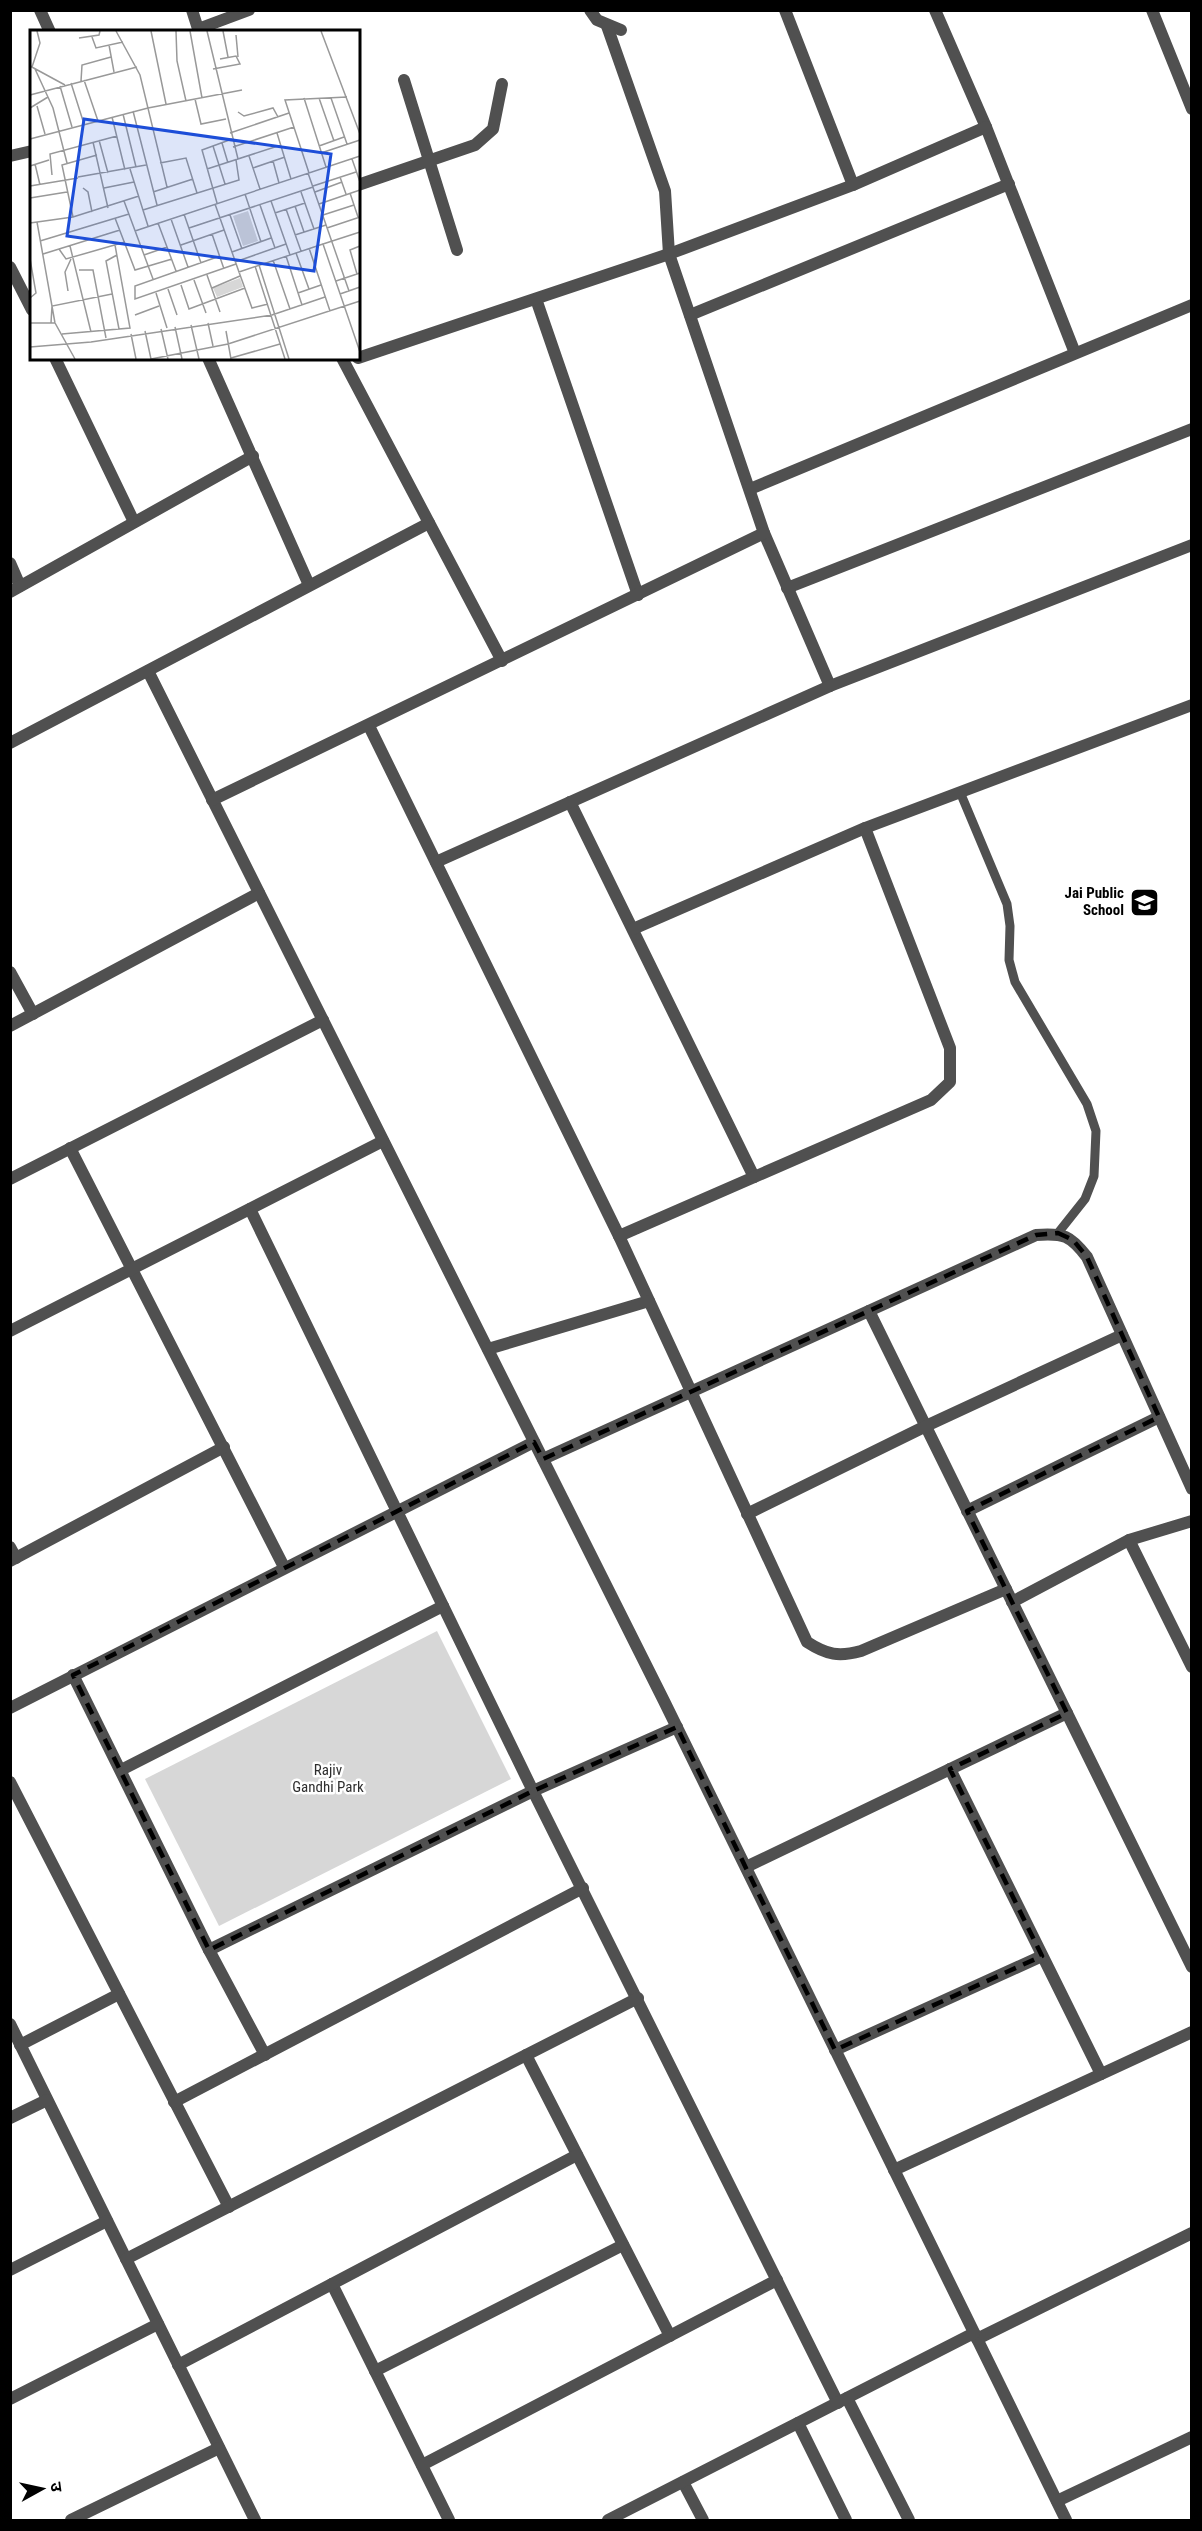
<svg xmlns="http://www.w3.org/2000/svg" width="1202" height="2531" viewBox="0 0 1202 2531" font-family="'Roboto Condensed','Noto Sans Devanagari',sans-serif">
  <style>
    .green { fill: #d7d7d7 }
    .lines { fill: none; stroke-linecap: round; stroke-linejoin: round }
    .lane { stroke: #505050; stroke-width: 9 }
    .street { stroke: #505050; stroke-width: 12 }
    .marked { fill: none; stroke: #000; stroke-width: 4.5; stroke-dasharray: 12 8; stroke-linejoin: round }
    .labels { text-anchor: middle; stroke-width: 5; stroke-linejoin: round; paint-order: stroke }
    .poi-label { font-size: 15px; font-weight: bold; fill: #000; stroke: #fff; text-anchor: end }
    .park-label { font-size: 15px; fill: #2e2e2e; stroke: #fff }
    .inset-road { fill: none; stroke: #999; stroke-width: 1.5 }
    .view { fill: #1d4ed8; fill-opacity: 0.15; stroke: #1d4ed8; stroke-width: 3 }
    .inset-edge { fill: none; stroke: #000; stroke-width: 3 }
  </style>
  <rect width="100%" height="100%" fill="#fff"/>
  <polygon class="green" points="437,1631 511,1779 219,1926 145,1779"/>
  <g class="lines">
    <polyline class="lane" points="960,792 1007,904 1010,926 1009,960 1015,982 1087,1104 1096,1131 1094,1176 1085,1199 1058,1233"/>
    <g class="street">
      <polyline points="40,10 50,32"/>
      <polyline points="192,10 199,32"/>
      <polyline points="590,10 597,20 621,30"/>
      <polyline points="785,10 853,185"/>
      <polyline points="935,10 986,127 1075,353"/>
      <polyline points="1152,10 1192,109"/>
      <polyline points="607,26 665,191 669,254 764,533 830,686"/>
      <polyline points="198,29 249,10"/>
      <polyline points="404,80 457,250"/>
      <polyline points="10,156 32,151"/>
      <polyline points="358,185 475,145 493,129 502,84"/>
      <polyline points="10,267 32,310"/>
      <polyline points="536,299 638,595"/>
      <polyline points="690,315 1009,184"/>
      <polyline points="55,358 134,522"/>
      <polyline points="208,358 309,585"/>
      <polyline points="342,358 502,661"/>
      <polyline points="358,358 669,254 853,185 986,127"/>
      <polyline points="750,489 1192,305"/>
      <polyline points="10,563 20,586"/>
      <polyline points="787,588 1192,429"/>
      <polyline points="10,592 253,456"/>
      <polyline points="148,671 664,1701 1066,2520"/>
      <path d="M 369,726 L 619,1236 L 807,1642 C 827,1655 839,1657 861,1651 L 1006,1589"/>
      <polyline points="10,743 429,523"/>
      <polyline points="212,800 764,533"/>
      <polyline points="570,802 754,1177"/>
      <polyline points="436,862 830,686 1192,545"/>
      <polyline points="633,929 865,828 1192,705"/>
      <polyline points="10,972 33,1014"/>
      <polyline points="10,1026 259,893"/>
      <polyline points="70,1148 284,1567"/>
      <polyline points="10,1179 323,1020"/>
      <polyline points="250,1209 533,1791 838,2403"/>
      <polyline points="619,1236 931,1100 950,1082 950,1048 865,828"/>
      <polyline points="869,1311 1192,1967"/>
      <polyline points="10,1331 383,1141"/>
      <polyline points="488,1349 649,1301"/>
      <path d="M 543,1459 L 1036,1235 C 1064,1233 1070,1235 1087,1257 L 1192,1489"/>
      <polyline points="967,1511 1159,1417"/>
      <polyline points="747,1514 926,1426 1122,1335"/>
      <polyline points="1129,1540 1192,1667"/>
      <polyline points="10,1547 16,1558"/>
      <polyline points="10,1561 224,1447"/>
      <polyline points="1012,1602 1129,1540 1192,1521"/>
      <polyline points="73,1675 209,1950 265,2055"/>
      <polyline points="10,1708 534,1442"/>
      <polyline points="950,1769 1101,2074"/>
      <polyline points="121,1770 443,1606"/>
      <polyline points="10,1782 229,2207"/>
      <polyline points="746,1867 1067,1713"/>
      <polyline points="209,1950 533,1791 677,1727"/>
      <polyline points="10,2024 255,2520"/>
      <polyline points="20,2045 119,1994"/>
      <polyline points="835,2050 1042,1956"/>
      <polyline points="526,2055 670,2336"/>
      <polyline points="174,2102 583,1888"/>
      <polyline points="10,2118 47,2100"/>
      <polyline points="894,2170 1192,2032"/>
      <polyline points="126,2259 638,1998"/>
      <polyline points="10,2270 107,2221"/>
      <polyline points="332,2284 449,2520"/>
      <polyline points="977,2339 1192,2233"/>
      <polyline points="178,2365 577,2155"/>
      <polyline points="375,2371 623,2245"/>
      <polyline points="847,2398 909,2520"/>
      <polyline points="10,2399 158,2324"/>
      <polyline points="798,2423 846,2520"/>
      <polyline points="422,2465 777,2280"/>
      <polyline points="683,2482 703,2520"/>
      <polyline points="1057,2501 1192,2437"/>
      <polyline points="71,2520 219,2448"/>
      <polyline points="608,2520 974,2333"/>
    </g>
  </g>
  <path class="marked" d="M 1058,1233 L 1073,1240 L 1087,1257 L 1159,1417 L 967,1511 L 1067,1713 L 950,1769 L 1042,1956 L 835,2050 L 677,1727 L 533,1791 L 209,1950 L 73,1675 L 534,1442 L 543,1459 L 1036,1235 Z"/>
  <defs>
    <symbol id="school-square" viewBox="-11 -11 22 22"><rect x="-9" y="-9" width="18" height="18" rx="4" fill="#000" stroke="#fff"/><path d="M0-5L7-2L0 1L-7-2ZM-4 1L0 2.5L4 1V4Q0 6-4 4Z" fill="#fff"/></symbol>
  </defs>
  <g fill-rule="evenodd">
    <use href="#school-square" x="1128" y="886" width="33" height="33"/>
  </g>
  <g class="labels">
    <g class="poi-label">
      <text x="1124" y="898">Jai Public<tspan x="1124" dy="17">School</tspan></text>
    </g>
    <g class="park-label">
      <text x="328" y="1775">Rajiv<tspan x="328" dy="17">Gandhi Park</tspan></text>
    </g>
  </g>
  <g transform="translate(30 30)">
    <rect width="330" height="330" fill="#fff"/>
    <path d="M 218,181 L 228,211 L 213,216 L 203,186 ZM 210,248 L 213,257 L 187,267 L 183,258 Z" fill="#d7d7d7"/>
    <path class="inset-road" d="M 86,1 L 110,45 L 137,157M 121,1 L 136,74M 146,1 L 147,31 L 156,71M 160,1 L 172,68M 177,1 L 208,129M 193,1 L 198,27M 291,1 L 330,104M 206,5 L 208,27M 62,7 L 66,18 L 93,12M 49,8 L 69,5 L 70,1M 79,15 L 84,42M 0,36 L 35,55M 2,37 L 10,13 L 7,1M 5,39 L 23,78 L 37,133M 183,39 L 210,34 L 206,26 L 190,29M 54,50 L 68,91M 51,51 L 52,35 L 81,27M 41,53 L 54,94M 30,56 L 42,97M 0,65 L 107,37M 274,68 L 296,137M 289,68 L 304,111M 301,68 L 317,114M 165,69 L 171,94 L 196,89M 7,76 L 15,104M 0,78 L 18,67M 103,81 L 127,175M 208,82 L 214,86 L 243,78 L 248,87M 93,84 L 106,137M 82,87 L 95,140M 200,103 L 259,83M 247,103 L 261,149M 0,109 L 118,78 L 212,60M 69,110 L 78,143M 63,112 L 78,178M 192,113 L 198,133M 183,116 L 195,154M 289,116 L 314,107M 203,117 L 264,97M 291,123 L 330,110M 219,126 L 230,159M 322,129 L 330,152M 243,131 L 249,153M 130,133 L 156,128 L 167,163M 5,134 L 10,155M 0,136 L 19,130M 223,138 L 255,127M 100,139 L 118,196M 177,139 L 251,115M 278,143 L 319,261M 279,143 L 255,70 L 317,67M 22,145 L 20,124 L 87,106M 48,147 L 116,135M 310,147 L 316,164M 0,156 L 48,148M 283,156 L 326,142M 53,158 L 58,162 L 62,182M 74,158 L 104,152M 123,162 L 163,149M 271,162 L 284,199M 285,162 L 312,152M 320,163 L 328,187M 215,164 L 231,212M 0,168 L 37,162M 94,171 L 123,249M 241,171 L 260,225M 187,173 L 172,120 L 202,109M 185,174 L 209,242 L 293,214M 289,174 L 330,160M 230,175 L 245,218M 265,176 L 274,202M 256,179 L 271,221M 113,180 L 209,150 L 206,130M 245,183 L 275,173M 154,184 L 171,233M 200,185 L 212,219M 293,185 L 324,175M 43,187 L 32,135 L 67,125M 85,188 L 105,240 L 142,229M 141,189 L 158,237M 7,192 L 25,293M 0,193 L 43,187 L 109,166M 128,193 L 146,241M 159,198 L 283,157M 297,198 L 330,187M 105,201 L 330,126M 330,202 L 293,214 L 330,322M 182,204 L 194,239M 265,205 L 296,195M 10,211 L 99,184M 151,215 L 194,200M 40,216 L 61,302M 279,218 L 300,281M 29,219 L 36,229 L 95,212M 202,222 L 241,208M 266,223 L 279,259M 13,224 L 90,200M 87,225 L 76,231 L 89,299M 114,225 L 137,217M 190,226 L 105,256 L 105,269 L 206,234M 256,226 L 272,275M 0,229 L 6,263 L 0,268M 243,230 L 260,279M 205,232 L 256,214M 229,235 L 259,329M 225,236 L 255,329M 49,240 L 63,240 L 76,308M 209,242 L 222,278 L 238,274M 327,244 L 320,220 L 330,216M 177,245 L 190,282M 164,250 L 176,283M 306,251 L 330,243M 151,255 L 159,279 L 215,258M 182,258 L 210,246M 138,259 L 147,285M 38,261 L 35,242 L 41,229M 126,263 L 137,298M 268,263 L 291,255M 310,264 L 330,257M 105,285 L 129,276M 0,293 L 25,293 L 45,329M 21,293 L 22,276 L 82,264M 178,293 L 183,316M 161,295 L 169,329M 145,297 L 152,329M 131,299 L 138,329M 115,301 L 121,329M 196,301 L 201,329M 32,304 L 100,298 L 85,215M 101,304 L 106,329M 0,317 L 61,312 L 242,285 L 295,267M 201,328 L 250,314M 121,329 L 198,314 L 330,271"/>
    <path class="view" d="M 54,89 L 301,124 L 284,241 L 37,206 Z"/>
    <rect width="330" height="330" class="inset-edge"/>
  </g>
  <rect width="1202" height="2531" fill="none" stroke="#000000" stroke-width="24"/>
  <g transform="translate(42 2489) rotate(82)" stroke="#ffffff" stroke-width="4.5" paint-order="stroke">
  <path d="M0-4.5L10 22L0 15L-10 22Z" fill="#000000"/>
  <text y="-9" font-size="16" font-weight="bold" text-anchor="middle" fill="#000000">उ</text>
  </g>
</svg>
